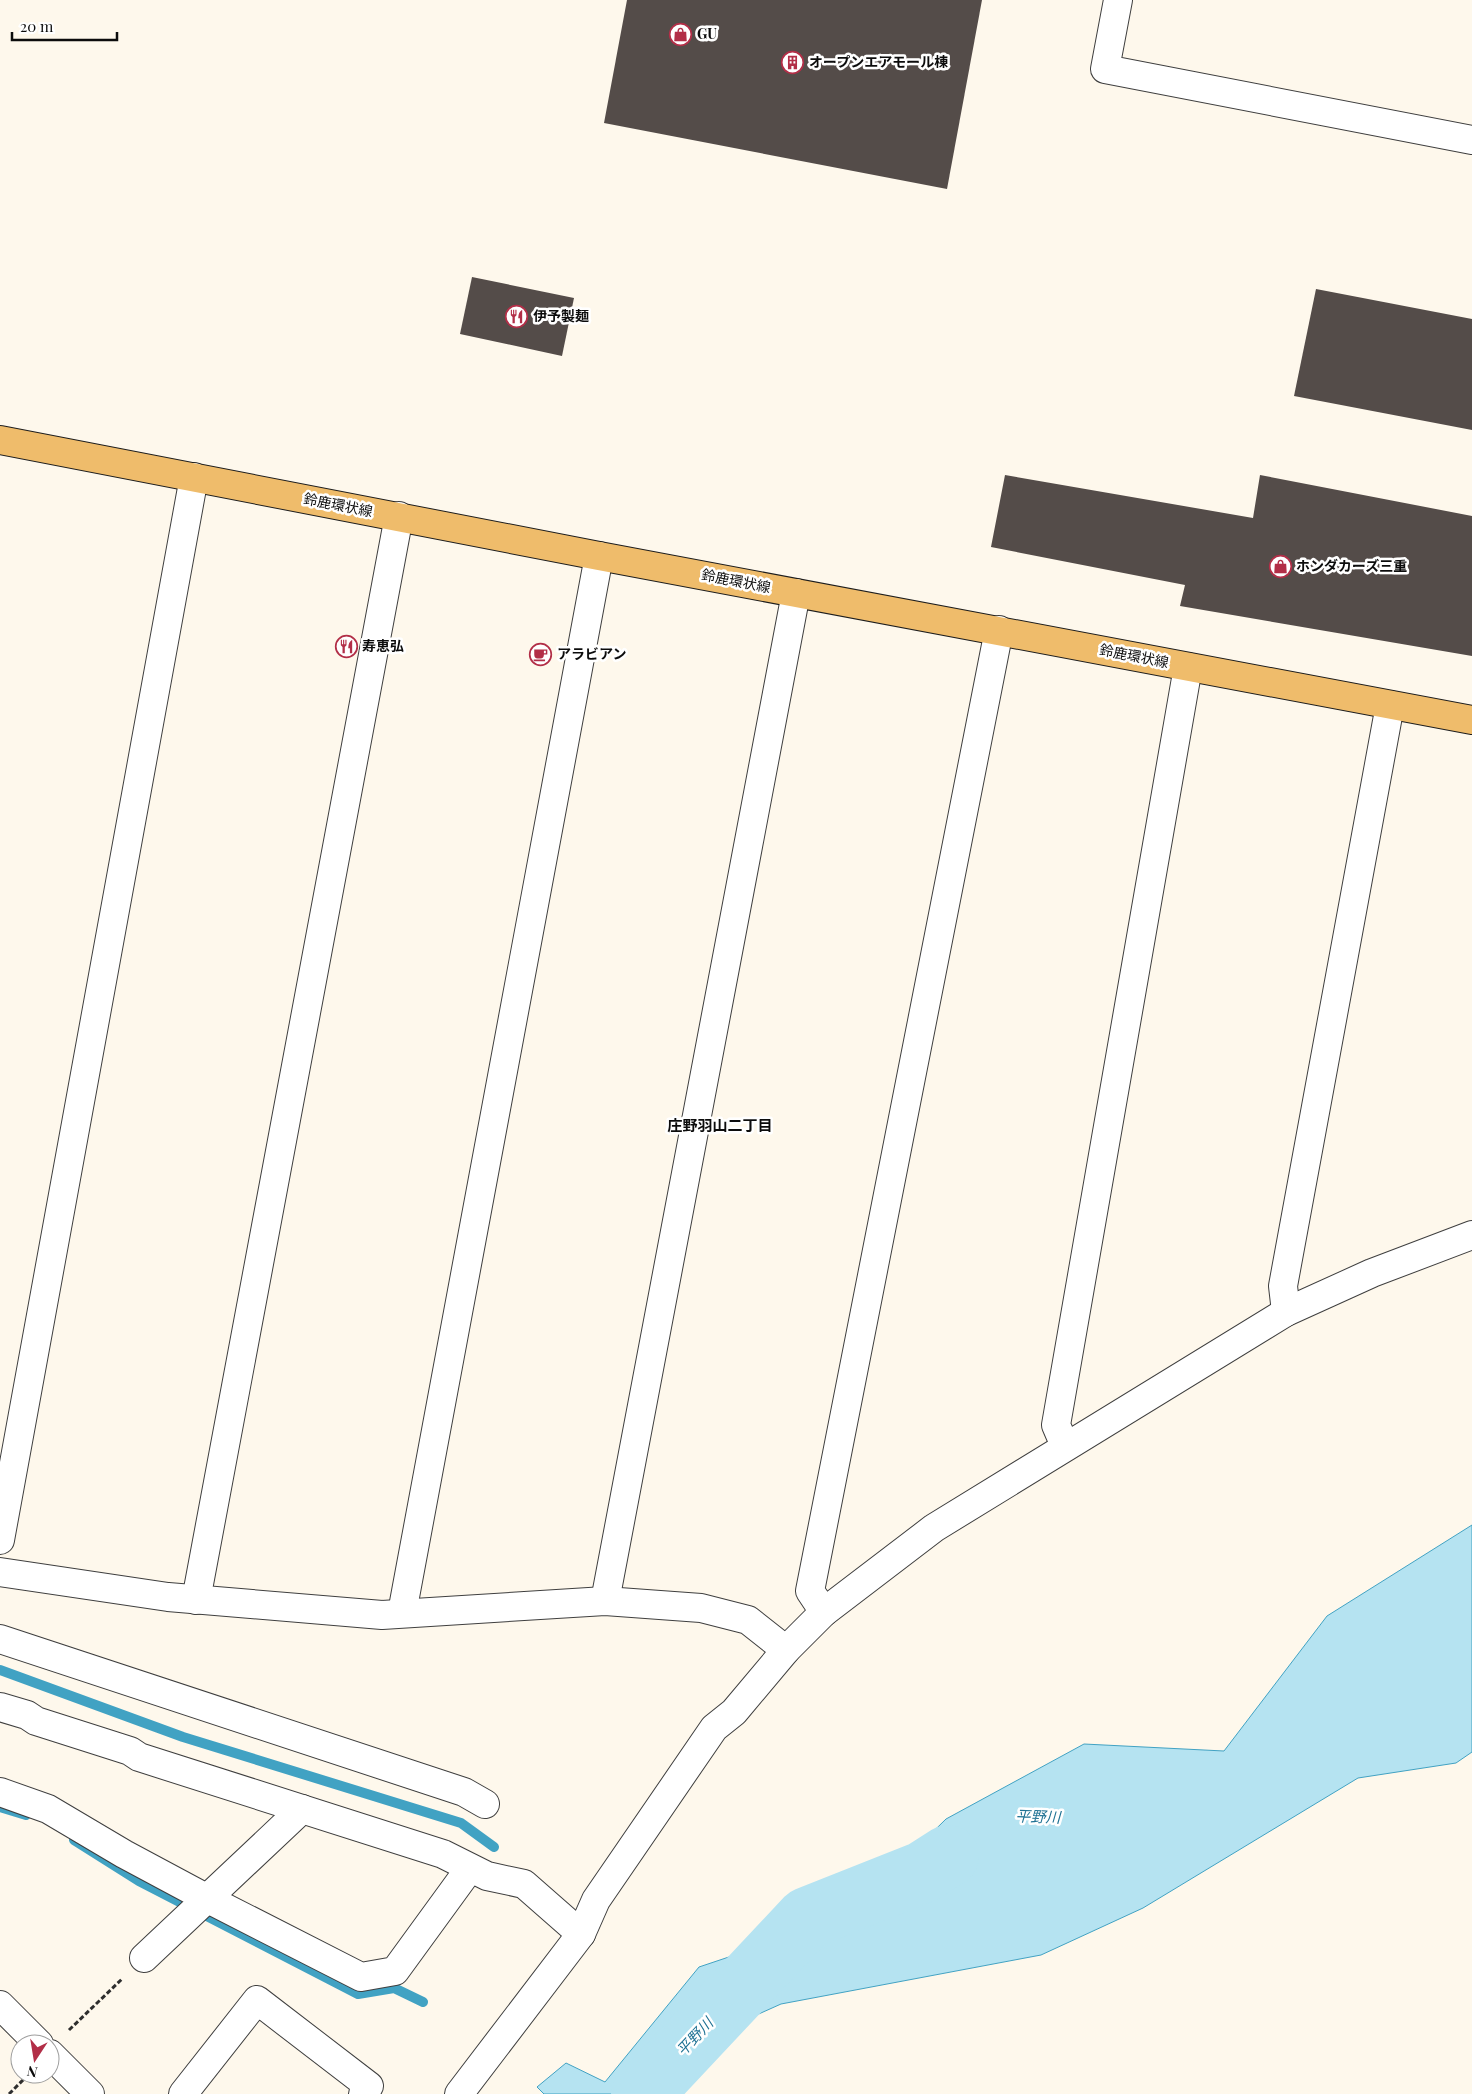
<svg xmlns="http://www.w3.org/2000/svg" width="1472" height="2094" viewBox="0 0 1472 2094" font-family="'Playfair Display','Noto Sans JP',serif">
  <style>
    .water { fill: #b5e3f1; stroke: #41a2c3 }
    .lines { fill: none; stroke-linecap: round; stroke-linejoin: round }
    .stream { stroke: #41a2c3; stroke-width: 10 }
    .river { stroke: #b5e3f1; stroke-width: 62 }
    .building { fill: #544c49 }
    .minor-casing { stroke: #3f3f3f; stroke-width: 30 }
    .major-casing { stroke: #1d1d1d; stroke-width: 30 }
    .path { stroke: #2e2e2e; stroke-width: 3; stroke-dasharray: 5 2.5; stroke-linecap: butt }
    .minor { stroke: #fff; stroke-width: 28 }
    .major { stroke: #efbc6b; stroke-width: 28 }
    .labels { text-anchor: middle; stroke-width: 5; stroke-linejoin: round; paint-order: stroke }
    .poi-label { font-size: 14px; font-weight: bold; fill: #0c0c0c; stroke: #fff; text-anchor: start }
    .street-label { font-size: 14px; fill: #0c0c0c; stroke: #fff }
    .neighbourhood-label { font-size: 15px; font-weight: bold; fill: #0c0c0c; stroke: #fff }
    .water-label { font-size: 15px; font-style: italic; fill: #1f7294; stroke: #fff }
  </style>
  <rect width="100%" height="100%" fill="#fef8ec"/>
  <polygon class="water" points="1472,1525 1472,1752 1456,1763 1358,1778 1143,1908 1041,1955 781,2004 694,2043 666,2087 680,2094 544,2094 537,2087 566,2063 605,2082 699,1967 845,1918 946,1819 1084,1744 1224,1751 1327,1616"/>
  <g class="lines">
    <g class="stream">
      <polyline points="0,1670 183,1737 461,1823 494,1847"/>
      <polyline points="0,1807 26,1815"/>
      <polyline points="74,1840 139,1881 358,1994 394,1988 423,2002"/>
    </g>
    <polyline class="river" points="642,2094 807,1918 923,1872 948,1856"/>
  </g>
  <g class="building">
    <polygon points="627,0 982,0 947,189 604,123"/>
    <polygon points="472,277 574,298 562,356 460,334"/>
    <polygon points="1316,289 1472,319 1472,430 1294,396"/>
    <polygon points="1005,475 1253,518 1260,475 1472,516 1472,656 1180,606 1185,585 991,547"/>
  </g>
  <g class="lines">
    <defs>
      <g id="minor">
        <polyline points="1118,0 1105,69 1472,140"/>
        <polyline points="1286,1312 1283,1286 1390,705"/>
        <polyline points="1065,1446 1056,1425 1188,667"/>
        <polyline points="0,1540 194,477"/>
        <polyline points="0,1572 168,1597 382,1615 605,1601 701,1608 748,1620 786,1650"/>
        <polyline points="196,1600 399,516"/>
        <polyline points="605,1601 796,593"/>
        <polyline points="824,1612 810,1591 999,630"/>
        <polyline points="402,1613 599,556"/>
        <polyline points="0,1639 464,1792 485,1804"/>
        <polyline points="0,1707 27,1715 36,1721 130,1751 139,1757 443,1854 487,1876 524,1884 581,1934"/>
        <polyline points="0,1792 48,1809 124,1854 208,1899 361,1977 395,1971 470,1868"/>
        <polyline points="144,1958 302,1809"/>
        <polyline points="0,2005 39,2044"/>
        <polyline points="50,2054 90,2094"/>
        <polyline points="183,2094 257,2000 369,2086 363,2094"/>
        <polyline points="459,2094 581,1934 596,1900 714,1728 734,1712 786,1650 824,1612 934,1528 1286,1312 1372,1273 1472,1235"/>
      </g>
      <polyline id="major" points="0,440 599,556 1472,720"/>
    </defs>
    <use href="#minor" class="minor-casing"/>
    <use href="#major" class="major-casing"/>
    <g class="path">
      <polyline points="69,2030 122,1979"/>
      <polyline points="9,2094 27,2076"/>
    </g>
    <use href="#minor" class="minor"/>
    <use href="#major" class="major"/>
  </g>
  <defs>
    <symbol id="shop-ring" viewBox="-11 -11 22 22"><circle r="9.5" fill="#fff" stroke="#b22e47" stroke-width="1.5"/><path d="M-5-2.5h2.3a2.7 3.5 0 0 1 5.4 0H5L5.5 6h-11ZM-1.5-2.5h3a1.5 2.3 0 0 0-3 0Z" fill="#b22e47"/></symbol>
    <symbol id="building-ring" viewBox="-11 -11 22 22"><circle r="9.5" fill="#fff" stroke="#b22e47" stroke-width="1.5"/><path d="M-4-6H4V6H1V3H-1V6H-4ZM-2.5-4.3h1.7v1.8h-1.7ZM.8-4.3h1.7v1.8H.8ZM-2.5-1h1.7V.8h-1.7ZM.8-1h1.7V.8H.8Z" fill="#b22e47"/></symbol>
    <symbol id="restaurant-ring" viewBox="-11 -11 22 22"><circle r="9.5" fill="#fff" stroke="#b22e47" stroke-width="1.5"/><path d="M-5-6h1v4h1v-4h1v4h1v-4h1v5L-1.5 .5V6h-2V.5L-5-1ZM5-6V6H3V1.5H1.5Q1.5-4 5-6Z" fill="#b22e47"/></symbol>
    <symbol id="cafe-ring" viewBox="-11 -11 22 22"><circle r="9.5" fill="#fff" stroke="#b22e47" stroke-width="1.5"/><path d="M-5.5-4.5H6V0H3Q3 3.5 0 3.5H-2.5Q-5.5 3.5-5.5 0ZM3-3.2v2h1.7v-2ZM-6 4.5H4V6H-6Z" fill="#b22e47"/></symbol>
  </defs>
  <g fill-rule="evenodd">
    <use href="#shop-ring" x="668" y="22" width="25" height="25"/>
    <use href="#building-ring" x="780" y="50" width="25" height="25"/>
    <use href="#restaurant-ring" x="504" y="304" width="25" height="25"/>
    <use href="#shop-ring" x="1268" y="554" width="25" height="25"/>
    <use href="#restaurant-ring" x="334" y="634" width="25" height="25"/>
    <use href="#cafe-ring" x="528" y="642" width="25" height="25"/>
  </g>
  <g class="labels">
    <g class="poi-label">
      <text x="697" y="39">GU</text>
      <text x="809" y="67">オープンエアモール棟</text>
      <text x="533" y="321">伊予製麺</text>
      <text x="1296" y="571">ホンダカーズ三重</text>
      <text x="362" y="651">寿恵弘</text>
      <text x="557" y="659">アラビアン</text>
    </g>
    <g class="street-label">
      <text transform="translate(338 505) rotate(11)" y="5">鈴鹿環状線</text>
      <text transform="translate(736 581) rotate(11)" y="5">鈴鹿環状線</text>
      <text transform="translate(1134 656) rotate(11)" y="5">鈴鹿環状線</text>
    </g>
    <g class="neighbourhood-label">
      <text x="720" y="1131">庄野羽山二丁目</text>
    </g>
    <g class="water-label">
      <text transform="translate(1038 1817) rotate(2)" y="5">平野川</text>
      <text transform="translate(695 2037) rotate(-47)" y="5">平野川</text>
    </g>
  </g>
  <g transform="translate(35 2059) rotate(192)"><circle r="24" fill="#ffffff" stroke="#9e9e9e"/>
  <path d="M0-4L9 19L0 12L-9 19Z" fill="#b22e47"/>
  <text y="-8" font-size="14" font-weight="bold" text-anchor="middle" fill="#0c0c0c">N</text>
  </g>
  <path d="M12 32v8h105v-8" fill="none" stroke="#0c0c0c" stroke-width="2.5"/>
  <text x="20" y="32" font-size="15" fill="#0c0c0c" stroke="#ffffff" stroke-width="4" paint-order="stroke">20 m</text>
</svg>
